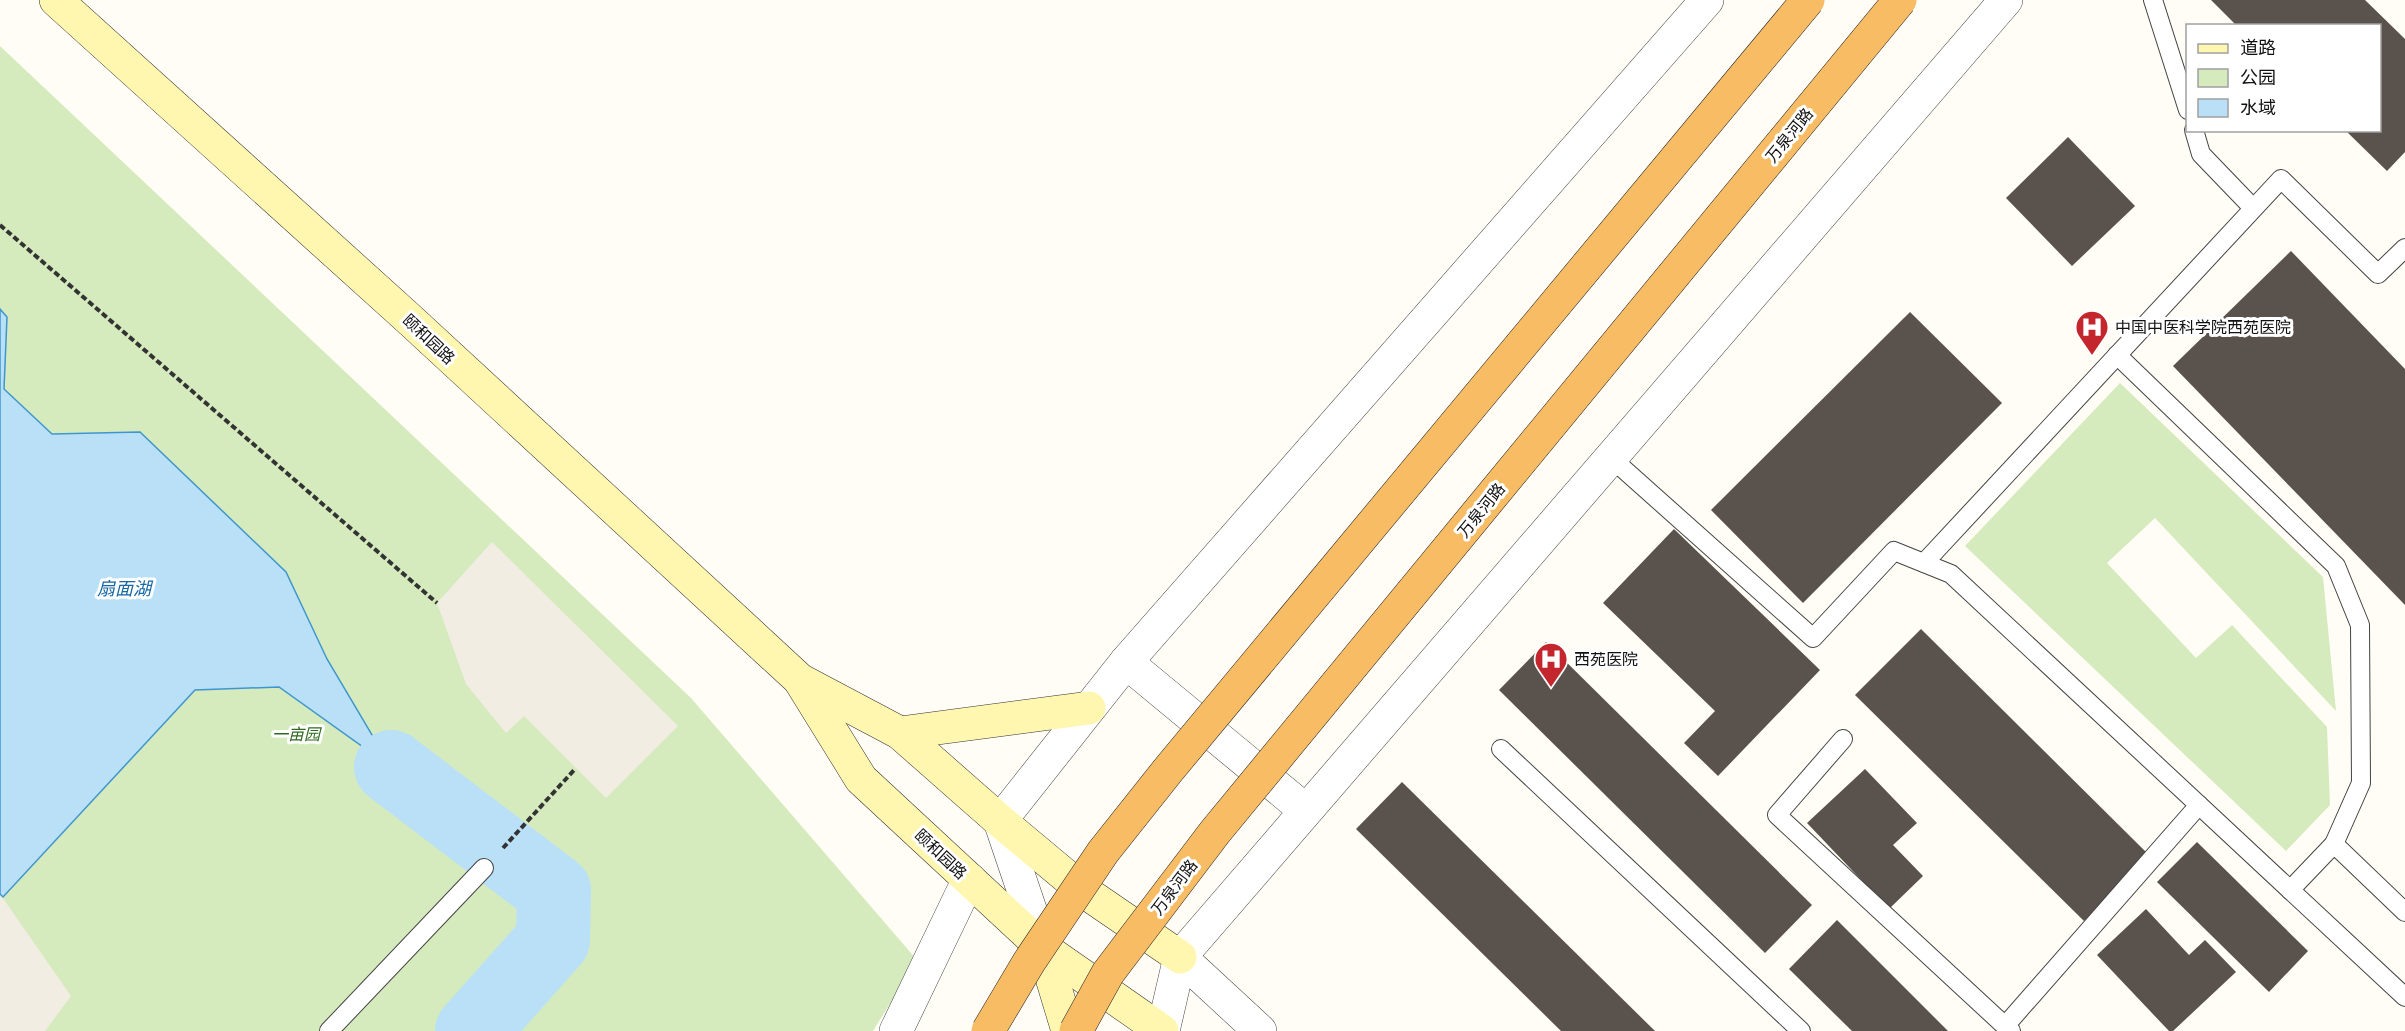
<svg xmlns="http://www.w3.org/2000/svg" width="2405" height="1031" viewBox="0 0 2405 1031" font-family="Bitter,'Noto Sans SC',serif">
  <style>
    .green { fill: #d5ebbd }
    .plaza { fill: #f1ede2 }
    .water { fill: #b9e0f7; stroke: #3f96cf; stroke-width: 1.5 }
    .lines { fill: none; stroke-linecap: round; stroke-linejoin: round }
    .river { stroke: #b9e0f7; stroke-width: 74 }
    .building { fill: #5a524d }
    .service-casing { stroke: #444; stroke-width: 20 }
    .tertiary-casing { stroke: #444; stroke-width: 34 }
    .secondary-casing { stroke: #333; stroke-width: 34 }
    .path { stroke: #333; stroke-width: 4; stroke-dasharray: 6 3; stroke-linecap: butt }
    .service { stroke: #fff; stroke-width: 18 }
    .tertiary { stroke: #fff; stroke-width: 33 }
    .secondary { stroke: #fff6b0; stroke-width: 33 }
    .trunk-bridge-casing { stroke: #222; stroke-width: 34; stroke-linecap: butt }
    .trunk-bridge { stroke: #f7bc64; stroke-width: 33 }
    .labels { text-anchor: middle; stroke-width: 6; stroke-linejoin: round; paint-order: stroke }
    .street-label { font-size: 16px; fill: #111; stroke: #fff }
    .poi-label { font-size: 16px; fill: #111; stroke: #fff; text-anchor: start }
    .park-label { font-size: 16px; font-style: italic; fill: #2f6b1f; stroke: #fff }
    .water-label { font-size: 18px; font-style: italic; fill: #1768a6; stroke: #fff }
  </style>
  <rect width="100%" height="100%" fill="#fffdf5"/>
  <g class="green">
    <polygon points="0,46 691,698 917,960 873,1031 0,1031"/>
    <polygon points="2120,383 2323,577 2336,711 2155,518 2107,563 2196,658 2232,625 2327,727 2330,805 2286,851 1965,546"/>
  </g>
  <g class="plaza">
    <polygon points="492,542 678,726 606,798 524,716 506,733 466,684 437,603"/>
    <polygon points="0,894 71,996 45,1031 0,1031"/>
  </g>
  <polygon class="water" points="0,309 7,317 4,389 52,434 140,432 286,572 327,659 391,767 279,687 195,690 3,897 0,894"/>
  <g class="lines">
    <polyline class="river" points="391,767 554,891 553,940 472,1031"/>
  </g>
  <g class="building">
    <polygon points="2211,0 2365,0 2405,39 2405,152 2387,171 2345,130 2380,130 2380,26 2237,26"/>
    <polygon points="2068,137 2135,206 2072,266 2006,198"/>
    <polygon points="2291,251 2405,369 2405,605 2173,366"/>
    <polygon points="1910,312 2002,403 1803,603 1711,510"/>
    <polygon points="1674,529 1820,670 1718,776 1684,743 1715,711 1603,603"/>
    <polygon points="1921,629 2149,855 2084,921 1855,695"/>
    <polygon points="1546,642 1812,905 1765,953 1499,690"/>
    <polygon points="1865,769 1917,823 1893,845 1923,876 1889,909 1807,823"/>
    <polygon points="1402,782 1655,1031 1561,1031 1356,829"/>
    <polygon points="2197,842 2308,951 2269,992 2157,882"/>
    <polygon points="2146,909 2189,955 2205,940 2236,972 2173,1031 2169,1031 2097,955"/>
    <polygon points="1837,920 1948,1031 1852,1031 1789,969"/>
  </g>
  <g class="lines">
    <defs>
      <g id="service">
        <polyline points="2153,0 2188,110"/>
        <polyline points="2194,130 2201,154 2253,208"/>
        <polyline points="2117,355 2336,566 2360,625 2361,783 2334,844"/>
        <polyline points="1610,457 1813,638 1894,551 1951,574 2405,997"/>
        <polyline points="1924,563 2281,179 2378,274 2405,248"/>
        <polyline points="1843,739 1777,815 2005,1026"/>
        <polyline points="1501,749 1801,1031"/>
        <polyline points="2290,890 2334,844 2405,912"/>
        <polyline points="329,1031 484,868"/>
        <polyline points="2011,1031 2005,1026 2199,805"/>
      </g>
      <g id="tertiary">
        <polyline points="1126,662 1305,810"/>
        <polyline points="1043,948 1000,821 1126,662 1707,0"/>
        <polyline points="1180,957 1260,1031"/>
        <polyline points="896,1031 969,879"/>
        <polyline points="1163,1031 1180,957 2006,0"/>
      </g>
      <g id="secondary">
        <polyline points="56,0 408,318 800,680 900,733 1000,821 1085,892 1180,957"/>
        <polyline points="801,682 861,779 1043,948 1162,1031"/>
        <polyline points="900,733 1089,708"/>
        <polyline points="1043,948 1068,1031"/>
      </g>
    </defs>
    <use href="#service" class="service-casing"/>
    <use href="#tertiary" class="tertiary-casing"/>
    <use href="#secondary" class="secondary-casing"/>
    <g class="path">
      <polyline points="0,225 437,603"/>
      <polyline points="503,848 575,769"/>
    </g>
    <use href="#service" class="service"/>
    <use href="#tertiary" class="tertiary"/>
    <use href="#secondary" class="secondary"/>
    <defs>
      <g id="trunk-bridge">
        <polyline points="988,1031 1029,962 1103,852 1169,769 1808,0"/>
        <polyline points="1076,1031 1108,973 1215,832 1900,0"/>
      </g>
    </defs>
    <use href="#trunk-bridge" class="trunk-bridge-casing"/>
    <use href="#trunk-bridge" class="trunk-bridge"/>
  </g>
  <defs>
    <symbol id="hospital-pin" viewBox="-11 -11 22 30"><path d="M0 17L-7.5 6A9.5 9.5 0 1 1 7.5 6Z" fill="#c4262e" stroke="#fff"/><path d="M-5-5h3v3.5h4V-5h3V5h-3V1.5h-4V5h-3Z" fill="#fff"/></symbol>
  </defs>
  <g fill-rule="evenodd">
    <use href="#hospital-pin" x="2073" y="308" width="38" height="52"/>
    <use href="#hospital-pin" x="1532" y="640" width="38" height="52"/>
  </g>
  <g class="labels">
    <g class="street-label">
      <text transform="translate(1789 135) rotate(-51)" y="6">万泉河路</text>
      <text transform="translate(429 339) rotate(43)" y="6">颐和园路</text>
      <text transform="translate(1481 510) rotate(-51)" y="6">万泉河路</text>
      <text transform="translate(941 854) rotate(43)" y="6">颐和园路</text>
      <text transform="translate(1174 887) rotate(-53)" y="6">万泉河路</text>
    </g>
    <g class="poi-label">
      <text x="2115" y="333">中国中医科学院西苑医院</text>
      <text x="1574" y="665">西苑医院</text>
    </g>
    <g class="park-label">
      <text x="296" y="740">一亩园</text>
    </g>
    <g class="water-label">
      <text x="124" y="595">扇面湖</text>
    </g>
  </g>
  <rect x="2186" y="24" width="195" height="108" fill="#ffffff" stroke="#a0a0a0" stroke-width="1.5"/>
  <rect x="2198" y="44" width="30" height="9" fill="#fff6b0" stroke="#a0a0a0" stroke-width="1.5"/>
  <text x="2240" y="54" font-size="18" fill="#111111">道路</text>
  <rect x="2198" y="69" width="30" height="18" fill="#d5ebbd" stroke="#a0a0a0" stroke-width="1.5"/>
  <text x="2240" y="84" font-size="18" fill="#111111">公园</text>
  <rect x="2198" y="99" width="30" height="18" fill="#b9e0f7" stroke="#a0a0a0" stroke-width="1.5"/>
  <text x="2240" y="114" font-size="18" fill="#111111">水域</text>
</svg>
